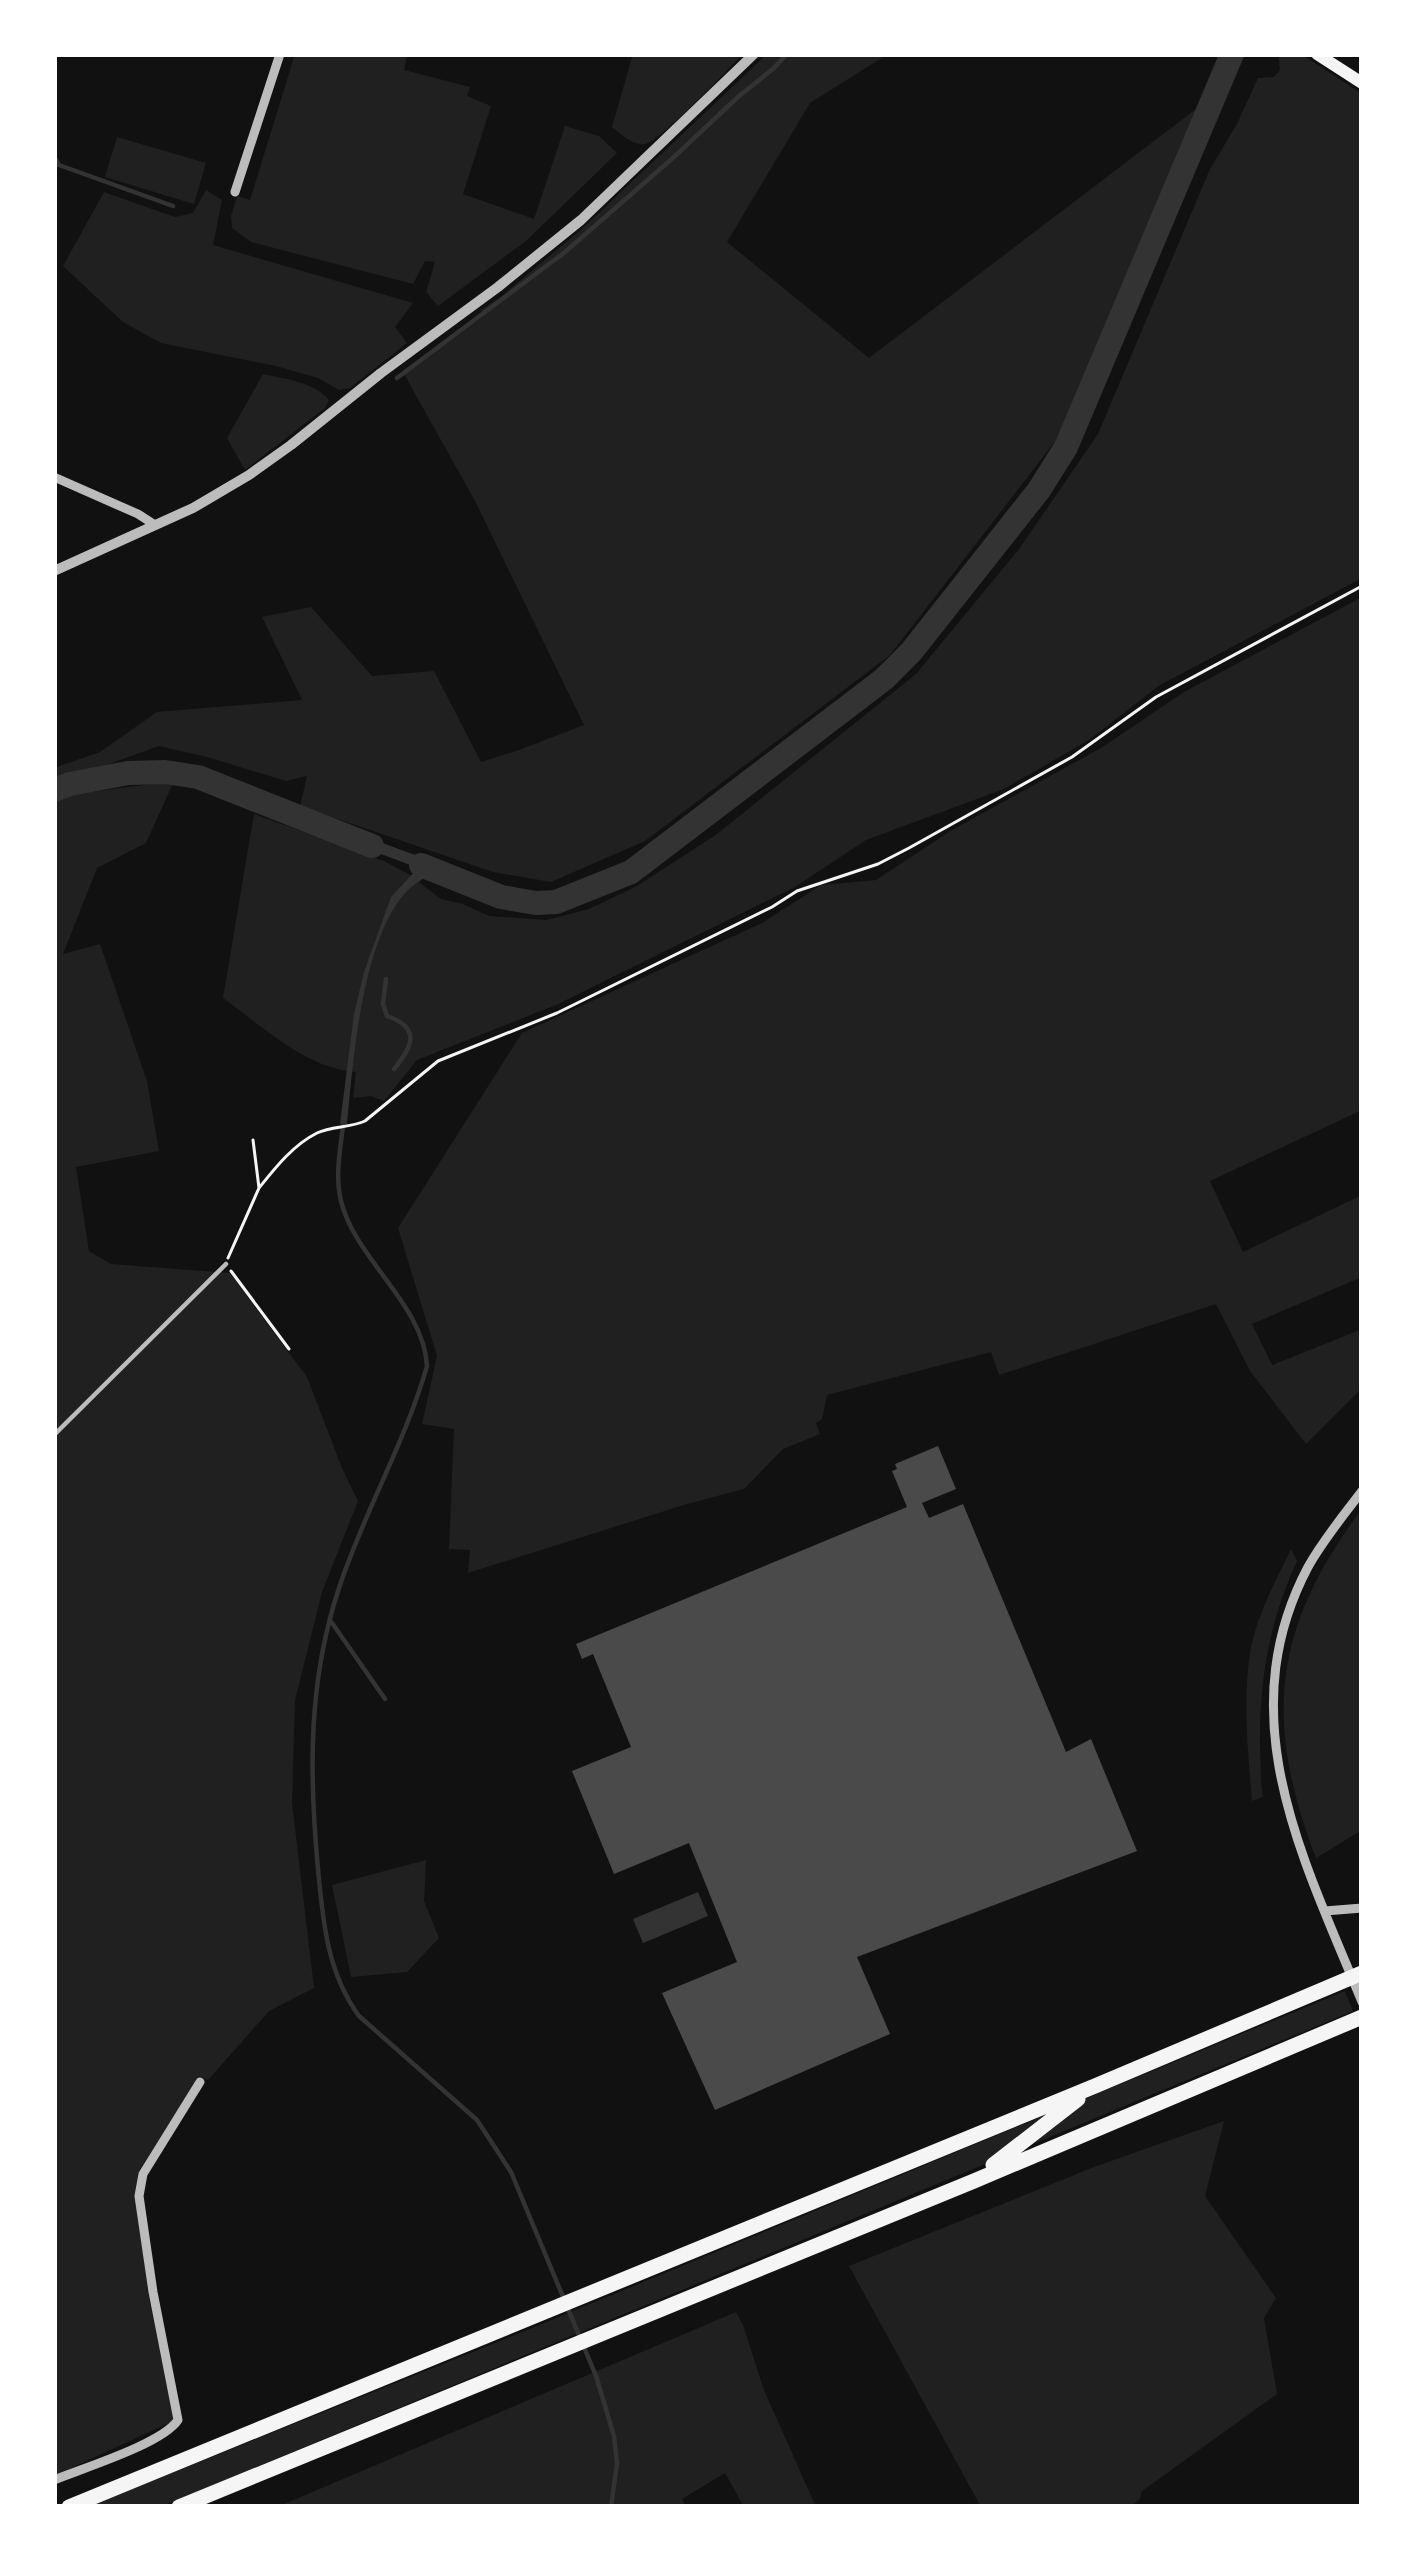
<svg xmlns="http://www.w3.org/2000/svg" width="1416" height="2561" font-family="'Golos Text',sans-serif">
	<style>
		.green { fill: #202020 }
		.water { fill: #333 }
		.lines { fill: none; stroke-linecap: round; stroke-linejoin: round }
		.stream { stroke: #333; stroke-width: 4.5 }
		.river { stroke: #333; stroke-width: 24 }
		.building { fill: #4a4a4a }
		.path { stroke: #f5f5f5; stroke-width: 3 }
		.service { stroke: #bcbcbc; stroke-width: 4.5 }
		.minor { stroke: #bcbcbc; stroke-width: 9 }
		.tertiary { stroke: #bcbcbc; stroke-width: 10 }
		.secondary { stroke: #f5f5f5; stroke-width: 12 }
		.motorway { stroke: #f5f5f5; stroke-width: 15 }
	</style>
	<rect width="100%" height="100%" fill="#111"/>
	<path class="green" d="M295 54H407L404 70 470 87 467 96 491 106 463 194 534 219 565 126 599 136 617 153 526 241 438 306 426 292 435 262 425 261 413 284 251 242 232 228 231 216 237 196 250 200Z
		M633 54H743C727 70 662 140 645 144 633 146 621 134 612 127Z
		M767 54H888L810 103 727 242 869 358 1196 109 1057 439 890 655 645 841 551 882 493 872 300 806 307 776 286 781 207 757 159 746 54 784V768L100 752 157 712 302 700 262 617 311 607 372 676 434 671 481 762 519 750 584 725 475 501 404 374 484 316 481 310 503 295 584 227Z
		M1278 54H1301L1362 94V578L1160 685 1089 740 1004 789 866 840 795 887 556 1005 417 1060 384 1101 371 1096 353 1098 356 1072C307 1069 262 1026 223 998L254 814 384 861 410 875 441 899 463 904 489 916 546 920 589 909 637 886 717 834 916 674 1019 549 1098 434 1210 169 1237 124 1258 78 1274 77 1280 70Z
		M117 137 206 163 194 204 105 177Z
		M206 190 222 200 213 245 413 303 395 327 407 343 350 388 339 390 318 378 276 366 161 343 123 322 63 266 104 192 175 217 193 213Z
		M263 374C286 379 314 382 329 400L325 408 245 470 227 438Z
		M1362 597V1110L1210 1181 1243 1252 1362 1195V1277L1252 1324 1272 1365 1362 1329V1388L1306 1444 1250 1371 1216 1304 999 1375 991 1352 827 1395 822 1419 816 1423 820 1434 783 1449 744 1489 687 1504 468 1573 470 1550 449 1549 454 1429 422 1424 437 1356 398 1228 522 1033 762 923 821 885 876 880 952 830 1101 748 1184 692Z
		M174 781 146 843 97 868 63 954 100 944 147 1081 159 1151 76 1167 89 1251 111 1264 230 1273 307 1377 342 1468 358 1501 322 1592 295 1700 292 1803 314 1988 269 2011 208 2080 199 2076 139 2171 136 2197 148 2293 174 2420 184 2416 54 2476V801L60 796Z
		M1362 1509V1830L1316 1858C1263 1720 1273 1627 1362 1509Z
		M1291 1549 1297 1561C1269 1622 1259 1681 1260 1748 1261 1765 1260 1781 1263 1797L1252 1801C1248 1751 1242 1698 1251 1647 1258 1614 1276 1580 1291 1549Z
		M426 1860 424 1901 439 1938 407 1972 351 1977 332 1885Z
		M1345 1991 1353 2011 160 2507H88L537 2326Z
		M1224 2121 1205 2196 1276 2298 1264 2318 1277 2394 1142 2491 1140 2499 1130 2507H981L849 2266 1094 2167Z
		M736 2312 743 2325 764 2390 816 2507H744L725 2473 682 2499 686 2507H277Z"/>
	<path class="water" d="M344 829 451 868 447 880 429 874C422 880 413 885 407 891 362 938 353 1061 347 1124H340L354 1014 364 972 391 897 416 870 413 866 338 838Z
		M698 1892 708 1916 643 1943 633 1919Z"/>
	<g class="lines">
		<path class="stream" d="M54 156 59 165 173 206
			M397 378 565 252 674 157 739 96 773 69 787 54
			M386 979 383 1004 387 1016C421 1028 413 1046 394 1069
			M343 1126C340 1151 335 1176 341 1201 355 1259 424 1305 427 1366 405 1443 364 1512 339 1588 308 1681 309 1773 318 1869 323 1922 327 1972 359 2016L477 2120 511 2172 596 2376 614 2436 617 2463 611 2507
			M330 1620 385 1699"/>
		<path class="river" d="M54 790 70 784 128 773 165 772 198 777 372 846
			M421 865 501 897 536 903 556 902 631 872 884 679 911 652 1039 490 1066 447 1232 54"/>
	</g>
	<path class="building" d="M938 1446 956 1489 922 1503 929 1518 963 1504 1066 1752 1091 1739 1137 1851 857 1957 890 2034 715 2110 662 1993 737 1962 689 1843 614 1874 572 1771 631 1747 593 1654 582 1659 576 1644 907 1507 892 1471 897 1469 895 1464Z"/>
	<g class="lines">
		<path class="path" d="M259 1188C275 1168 293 1145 317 1133 332 1126 349 1128 365 1121L438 1061 557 1013 772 907 797 891 878 864 909 848 1072 757 1156 697 1362 586
			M228 1258 259 1188 253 1140
			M231 1271 289 1349"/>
		<path class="service" d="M54 1435 226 1264"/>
		<path class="minor" d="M235 192 280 54
			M54 477 138 514 155 525
			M1362 1491C1343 1516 1323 1540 1308 1567 1228 1718 1304 1860 1362 2002
			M1325 1911 1362 1908
			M54 2480C83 2468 162 2444 178 2420L153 2292 139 2196 143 2174 200 2082"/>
		<path class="tertiary" d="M54 571 193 508 249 475 291 445 381 373 498 287 581 220 754 54"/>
		<path class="secondary" d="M1317 54 1362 83"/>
		<path class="motorway" d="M993 2165 1078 2099
			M69 2507 1095 2086 1362 1973
			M179 2507 974 2181 1362 2017"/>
	</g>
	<rect width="1416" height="2561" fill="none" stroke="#ffffff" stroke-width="114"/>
</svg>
